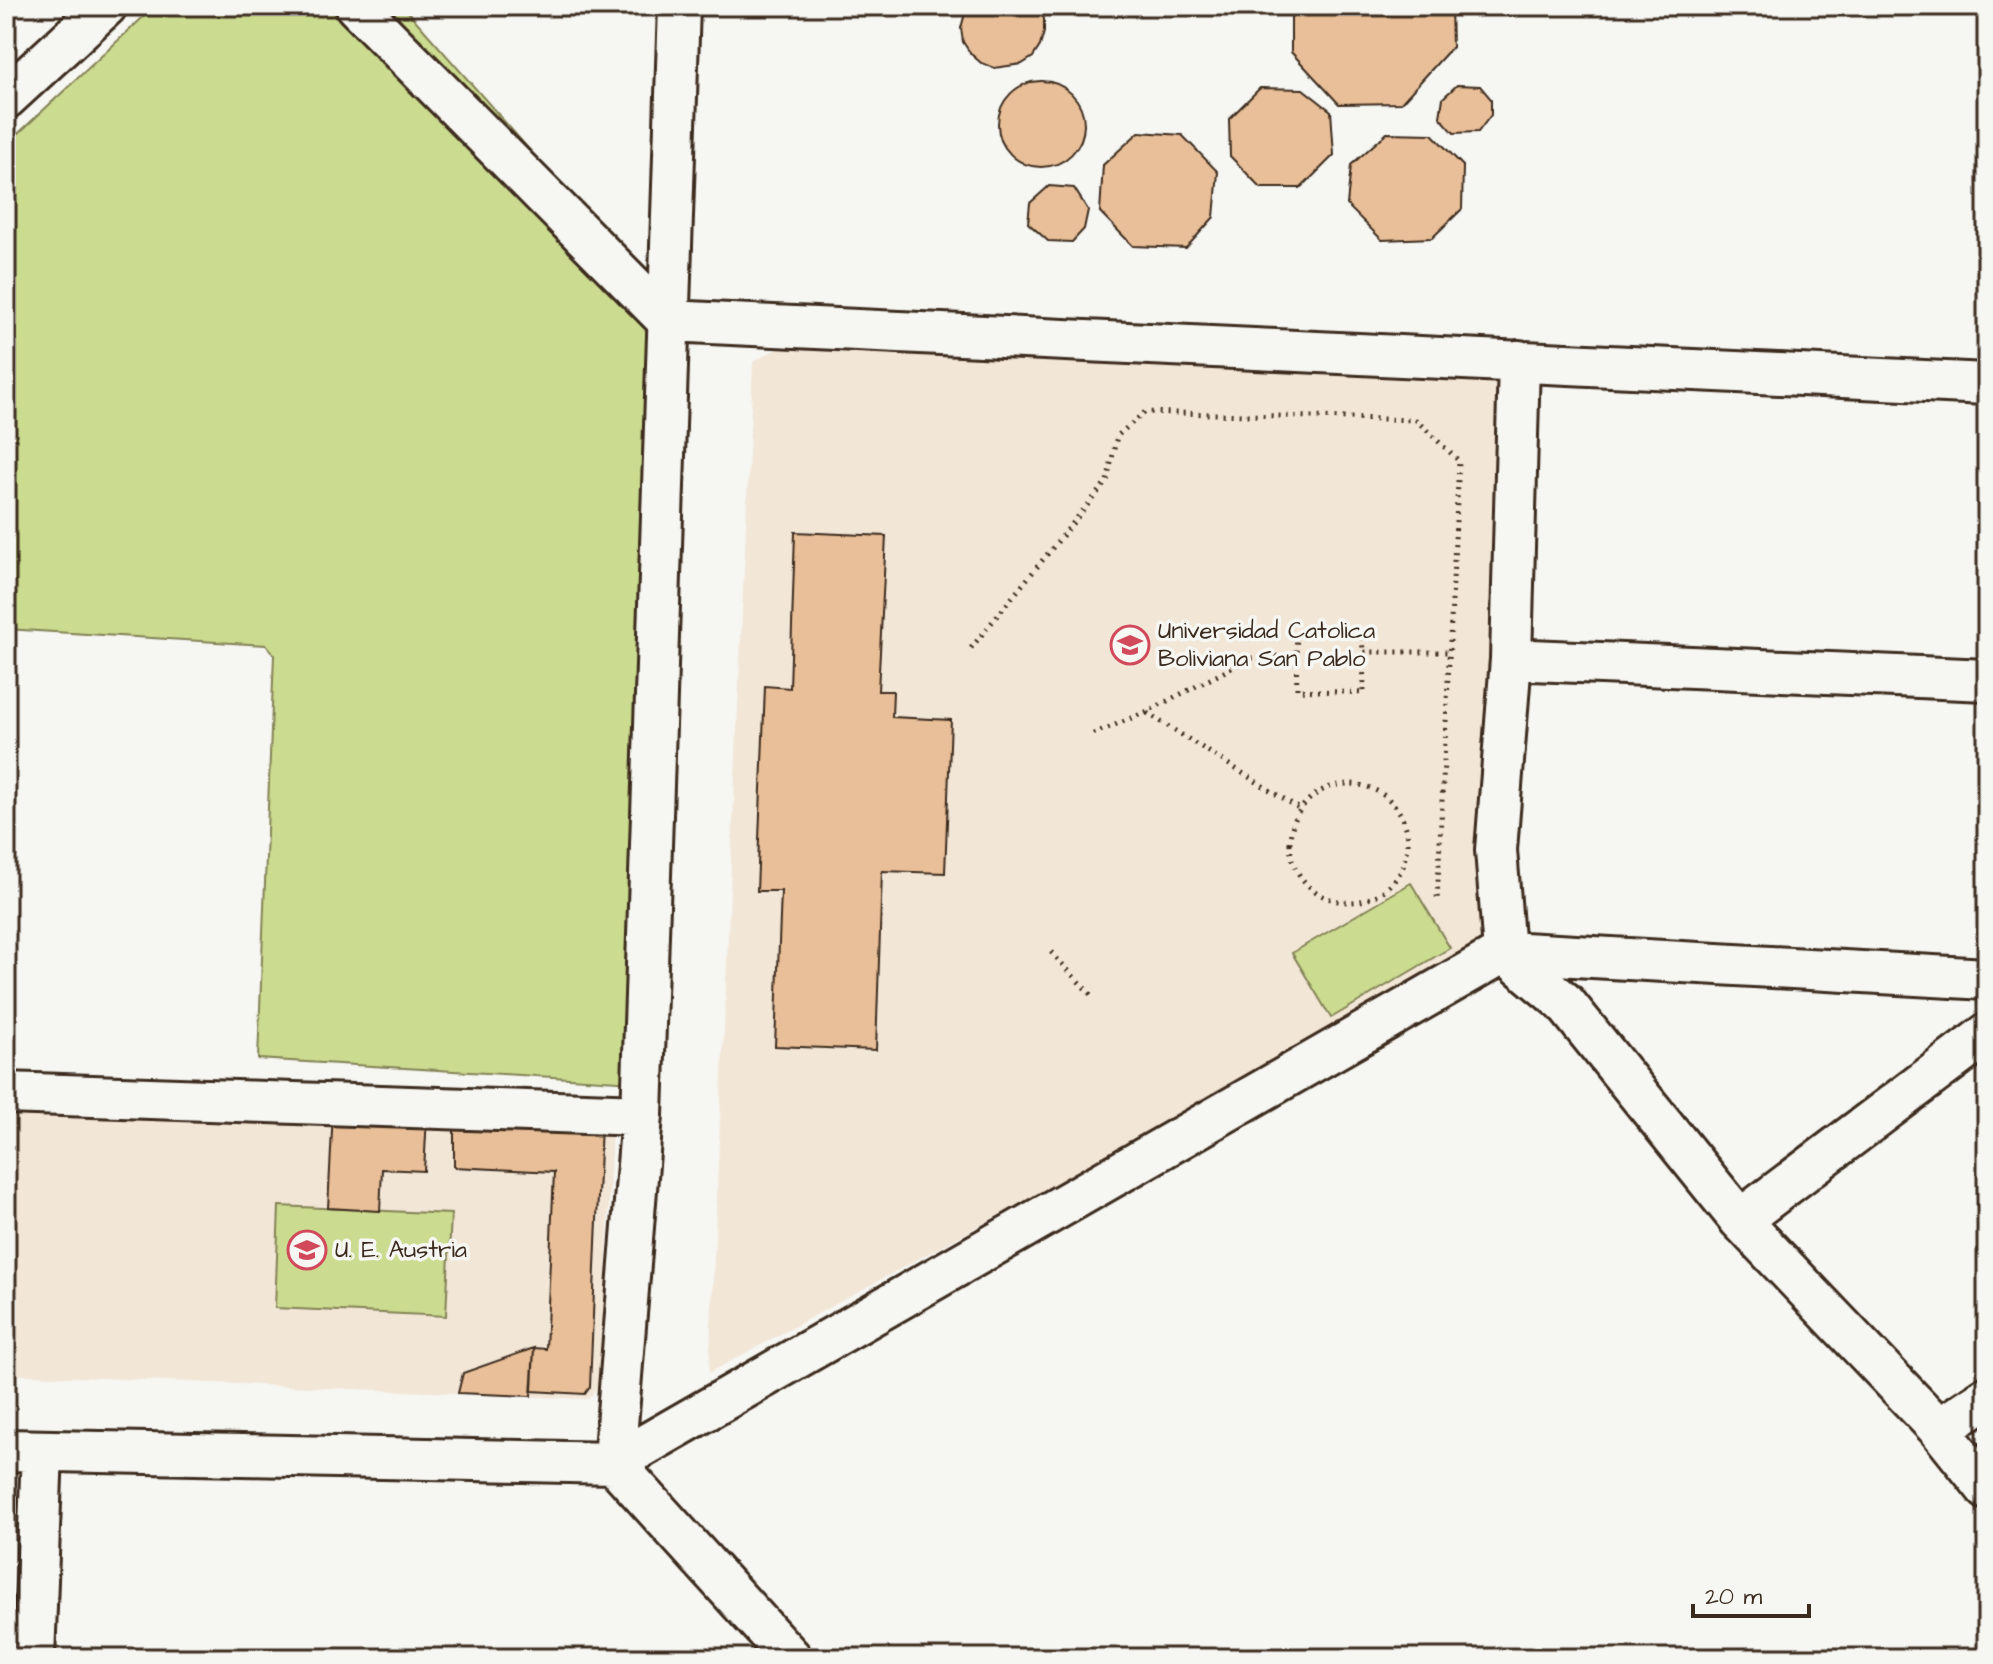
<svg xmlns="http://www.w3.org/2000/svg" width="1993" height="1664" font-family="'Architects Daughter',sans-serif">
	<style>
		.built { fill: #f2e6d7 }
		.green { fill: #cbdb8f; stroke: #838256; stroke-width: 2 }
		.building { fill: #e8bf98; stroke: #3b2a1e; stroke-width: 2 }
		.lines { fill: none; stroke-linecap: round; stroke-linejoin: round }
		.street-casing { stroke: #3b2a1e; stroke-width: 46 }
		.path { stroke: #3b2a1e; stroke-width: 5; stroke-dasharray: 2 6; stroke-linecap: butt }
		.street { stroke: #f6f6f2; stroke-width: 40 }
		.labels { text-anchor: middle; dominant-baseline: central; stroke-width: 7; stroke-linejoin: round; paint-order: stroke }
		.poi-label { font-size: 24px; fill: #3b2a1e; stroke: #f6f6f2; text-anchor: start }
	</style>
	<rect width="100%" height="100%" fill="#f6f6f2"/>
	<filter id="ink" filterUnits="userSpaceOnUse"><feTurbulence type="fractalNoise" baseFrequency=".0125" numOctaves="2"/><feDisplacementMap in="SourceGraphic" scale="16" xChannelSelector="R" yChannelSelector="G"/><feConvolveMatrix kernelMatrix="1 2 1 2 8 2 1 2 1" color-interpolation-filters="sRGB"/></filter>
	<g filter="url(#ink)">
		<path class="built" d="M796 338 1520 374 1504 940 709 1373 753 362Z
			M6 1088 612 1126 602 1382 588 1399 6 1374Z"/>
		<path class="green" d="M155 6H403L642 278 664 323 634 1082 258 1059 274 655 266 645 6 629V145Z
			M1411 883 1450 948 1331 1018 1292 953Z
			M279 1206 451 1214 446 1316 275 1308Z"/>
		<path class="building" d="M967 6H1039L1044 19V32L1040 46 1033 57 1022 64 994 68 981 63 971 54 963 42 961 28Z
			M1291 6H1451L1452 47 1401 103 1339 104 1291 52Z
			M998 124a43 43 0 1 1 86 0a43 43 0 1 1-86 0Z
			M1457 85 1480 86 1491 99V115L1478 132 1454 133 1440 117 1443 98Z
			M1260 88 1303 89 1331 111 1334 155 1301 188H1261L1230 156 1229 119Z
			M1139 132 1182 135 1218 172 1214 217 1186 248 1133 246 1100 212 1103 165Z
			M1387 133 1432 134 1463 166 1462 209 1432 238 1382 240 1347 205 1351 165Z
			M1049 186 1074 188 1088 210 1084 229 1072 242 1048 241 1028 223 1030 203Z
			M795 532 886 536 878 691H893L892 717 951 720 945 873 882 871 876 1050 775 1046 781 891H757L765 686 790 688Z
			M333 1111 427 1116 424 1171 382 1169 380 1211 328 1208Z
			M454 1118 601 1124 590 1387 585 1394 532 1391 534 1348 546 1349 554 1172 454 1167Z
			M534 1348 531 1396 458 1393 463 1373Z"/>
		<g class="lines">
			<defs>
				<path id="street" d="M356 6 668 321 1987 384
					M679 6 642 1115 614 1463 791 1658
					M6 98 106 6
					M1519 361 1511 659 1496 850 1504 952 1565 1003 1740 1220 1939 1429 1987 1489
					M1511 659 1987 680
					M6 1093 642 1115
					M1740 1220 1987 1034
					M1939 1429 1987 1397
					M6 1450 614 1463 1504 952 1987 979
					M34 1658 42 1451"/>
			</defs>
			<use href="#street" class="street-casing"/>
			<path class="path" d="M971 648 1107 481 1117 436 1145 412 1416 420 1459 461 1437 901
				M1296 655 1297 690 1364 693 1363 652
				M1147 713 1300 809
				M1093 734 1146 712 1251 658 1296 655 1297 633H1362L1363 652H1449
				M1290 843a59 59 0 1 1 118 0a59 59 0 1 1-118 0Z
				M1051 952 1094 998"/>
			<use href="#street" class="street"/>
		</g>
	</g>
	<defs>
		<symbol id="university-ring" viewBox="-11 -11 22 22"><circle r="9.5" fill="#f6f6f2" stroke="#d1495b" stroke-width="1.5"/><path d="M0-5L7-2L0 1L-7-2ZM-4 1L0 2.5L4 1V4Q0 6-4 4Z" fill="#d1495b"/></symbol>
		<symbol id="school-ring" viewBox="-11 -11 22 22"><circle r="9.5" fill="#f6f6f2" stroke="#d1495b" stroke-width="1.5"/><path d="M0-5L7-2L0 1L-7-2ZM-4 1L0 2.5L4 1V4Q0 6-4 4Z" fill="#d1495b"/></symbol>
	</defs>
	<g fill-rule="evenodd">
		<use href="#university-ring" x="1108" y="623" width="44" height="44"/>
		<use href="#school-ring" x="285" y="1228" width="44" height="44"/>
	</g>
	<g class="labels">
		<g class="poi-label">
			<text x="1158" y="631">Universidad Catolica<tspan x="1158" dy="28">Boliviana San Pablo</tspan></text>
			<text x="335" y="1250">U. E. Austria</text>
		</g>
	</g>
	<rect width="1993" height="1664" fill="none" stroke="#f6f6f2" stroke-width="32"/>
	<rect x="16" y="16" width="1961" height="1632" fill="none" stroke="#3b2a1e" stroke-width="3" filter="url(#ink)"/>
	<path d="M1693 1604v12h116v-12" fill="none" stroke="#3b2a1e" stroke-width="4"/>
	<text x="1705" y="1604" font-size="24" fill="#3b2a1e" stroke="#f6f6f2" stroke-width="6" paint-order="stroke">20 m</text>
</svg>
